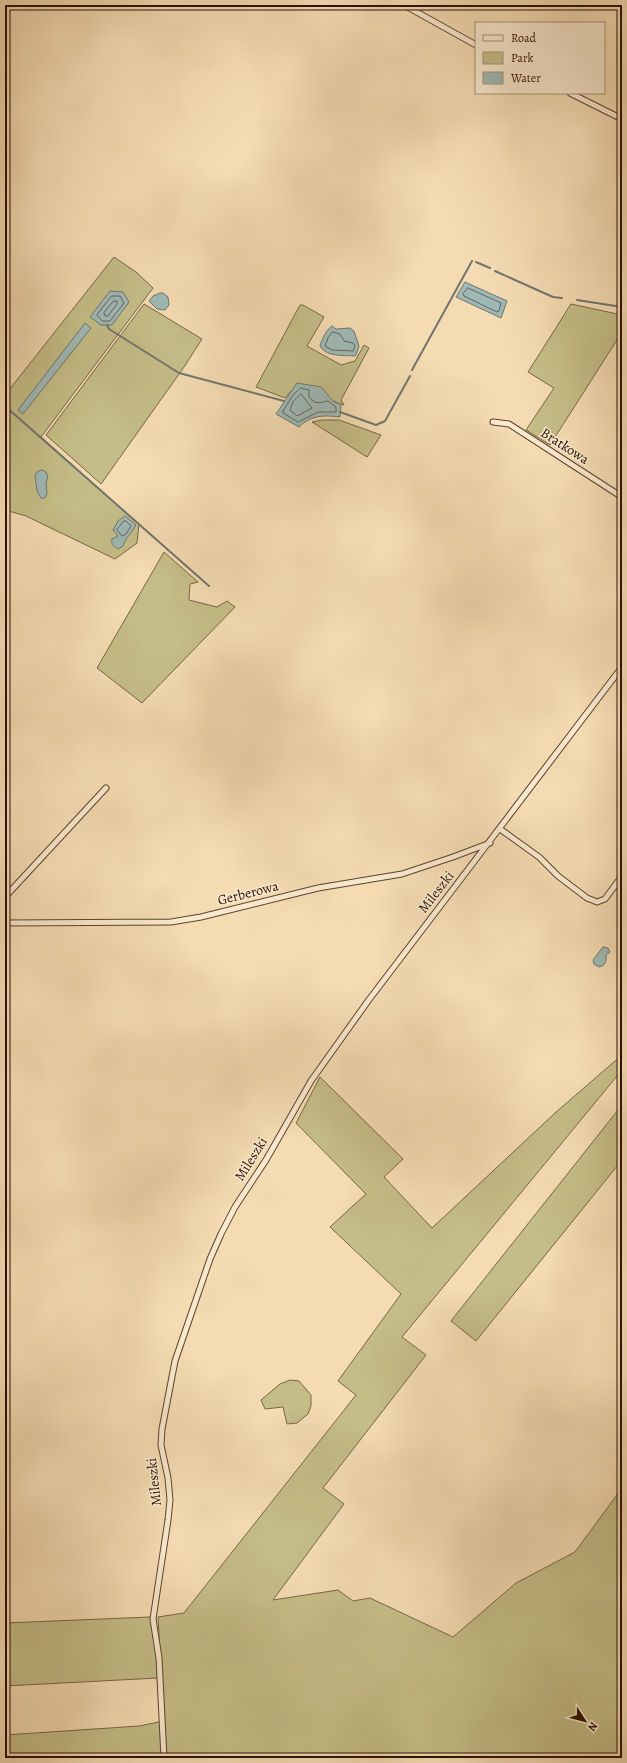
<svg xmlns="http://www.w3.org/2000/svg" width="627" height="1763" font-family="Alegreya,serif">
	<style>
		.green { fill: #c4bd87; stroke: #786644 }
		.water { fill: #9fb9b6; stroke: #71756e }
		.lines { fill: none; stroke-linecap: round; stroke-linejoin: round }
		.shore { stroke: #65645c; stroke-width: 1 }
		.stream { stroke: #71756e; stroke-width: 2 }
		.street-casing { stroke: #5d432d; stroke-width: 7 }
		.street { stroke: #f8e8cd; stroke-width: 5 }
		.labels { text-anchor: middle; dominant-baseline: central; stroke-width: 3; stroke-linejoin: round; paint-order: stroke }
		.street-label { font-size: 14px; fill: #2b1001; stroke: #f8e8cd }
	</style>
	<rect width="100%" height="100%" fill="#f4dbb2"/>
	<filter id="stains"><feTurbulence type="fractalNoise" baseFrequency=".005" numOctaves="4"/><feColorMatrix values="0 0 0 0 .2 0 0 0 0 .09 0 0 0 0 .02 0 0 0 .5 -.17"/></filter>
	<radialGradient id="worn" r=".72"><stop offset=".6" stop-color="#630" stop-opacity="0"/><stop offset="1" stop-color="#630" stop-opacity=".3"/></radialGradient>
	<path class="green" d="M114 257 136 272 153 288 41 437 139 524 137 543 115 559 26 516 5 510V395Z
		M144 304 202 339 184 367 101 484 46 435Z
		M571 304 622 315V332L550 445 526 430 554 388 528 372Z
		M300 305H303L324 317 307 346 341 365 355 361 364 345 369 348 341 400 344 405C320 400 309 367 285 398L256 387Z
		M322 420H339L381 435 367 457 312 422Z
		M164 552 198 582 190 584 189 600 217 607 227 601 235 607 142 703 97 668Z
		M622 1055V1070L402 1337 426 1355 323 1488 344 1504 273 1600 338 1590 353 1601 370 1598 453 1637 516 1583 575 1552 622 1488V1758H5V1735L139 1726 164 1721 158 1617 184 1613 356 1395 338 1381 401 1294 330 1227 366 1194 296 1123 320 1077 403 1159 384 1177 432 1228 555 1113Z
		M622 1105V1160L476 1341 451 1321Z
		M290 1380 299 1381 311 1395V1406L308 1414 297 1423 287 1424 283 1407 265 1409 261 1400 280 1384Z
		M150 1617 156 1651 158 1678 5 1686V1623Z"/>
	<path class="water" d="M465 282 507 301 501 318 456 297Z
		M110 291 123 292 129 302 112 325H101L90 317Z
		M160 293H163L168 297 169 305 165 310 157 309 149 301 153 296Z
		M85 323 91 328 23 414 18 410Z
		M332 326 336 329 350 328 354 331 359 346 356 355 354 356C343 355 324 357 320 345 323 338 326 330 332 326Z
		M297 383 321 387 334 402 341 404 340 417C324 415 311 415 299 427L276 414Z
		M42 470 46 472 48 477 46 483 47 494 45 498H41L37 491 35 475 38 471Z
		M125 516 136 525C132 533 125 538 123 546L118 549C113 546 111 544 112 539L118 536 113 530 118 521Z
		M603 947 608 948 610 952 606 955C607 961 605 966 599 967L594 964 593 960Z"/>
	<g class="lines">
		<path class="shore" d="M468 288 501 303 499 311 497 312 464 296 463 294Z
			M112 296H120L124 303 110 321H102L97 315Z
			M114 301H117V304L108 316H105L104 313Z
			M333 332 340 334 344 341 353 343 355 346 353 351 332 350 325 346 328 338Z
			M301 388 309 390V397C316 406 320 402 328 401L336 407V412H318L298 422 283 413V411L293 395Z
			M301 394 312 408 297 416 290 410 293 402Z
			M124 521H126L131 526 126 534 122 536 117 530Z"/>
		<path class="stream" d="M476 262 490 268
			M495 271 553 297 562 298
			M577 300 622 307
			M107 325 109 329 179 373 284 401
			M412 370 472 261
			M5 406 209 586
			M340 412 376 425 385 421 410 376"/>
		<defs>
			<path id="street" d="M404 5 476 45
				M570 93 622 119
				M493 422 509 424 622 497
				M500 829 539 857 558 876 587 898 597 902 605 899 622 876
				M5 897 106 788
				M5 923 171 922 201 917 318 888 402 874 453 857 490 843
				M164 1758 159 1658 153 1619 168 1520 170 1500 168 1478 161 1445 162 1429 175 1361 210 1259 221 1234 235 1207 266 1160 311 1081 368 1001 622 667"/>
		</defs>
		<use href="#street" class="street-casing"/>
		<use href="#street" class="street"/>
	</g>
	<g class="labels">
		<g class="street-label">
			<text transform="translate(565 446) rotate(33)">Bratkowa</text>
			<text transform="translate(436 892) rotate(-52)">Mileszki</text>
			<text transform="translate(248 893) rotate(-14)">Gerberowa</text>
			<text transform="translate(251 1159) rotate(-58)">Mileszki</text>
			<text transform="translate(154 1482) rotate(-96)">Mileszki</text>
		</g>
	</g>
	<rect width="627" height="1763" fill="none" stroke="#f4dbb2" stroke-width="20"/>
	<rect x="6" y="6" width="615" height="1751" fill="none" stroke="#2b1001" stroke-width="2"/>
	<rect x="10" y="10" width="607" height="1743" fill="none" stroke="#2b1001"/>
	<rect x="475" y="22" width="130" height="72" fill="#f8e8cd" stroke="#a6927b"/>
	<rect x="483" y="35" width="20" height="6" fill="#f8e8cd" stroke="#a6927b"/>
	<text x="511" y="42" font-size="12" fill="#2b1001">Road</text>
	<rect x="483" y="52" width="20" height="12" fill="#c4bd87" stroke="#a6927b"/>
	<text x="511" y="62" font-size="12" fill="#2b1001">Park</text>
	<rect x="483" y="72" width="20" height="12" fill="#9fb9b6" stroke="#a6927b"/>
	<text x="511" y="82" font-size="12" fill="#2b1001">Water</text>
	<g transform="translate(585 1721) rotate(126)" stroke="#f8e8cd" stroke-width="3" paint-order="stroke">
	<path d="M0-3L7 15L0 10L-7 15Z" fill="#2b1001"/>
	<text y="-6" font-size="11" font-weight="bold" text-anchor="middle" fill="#2b1001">N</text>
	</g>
	<rect width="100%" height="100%" filter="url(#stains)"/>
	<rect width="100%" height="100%" fill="url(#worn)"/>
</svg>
